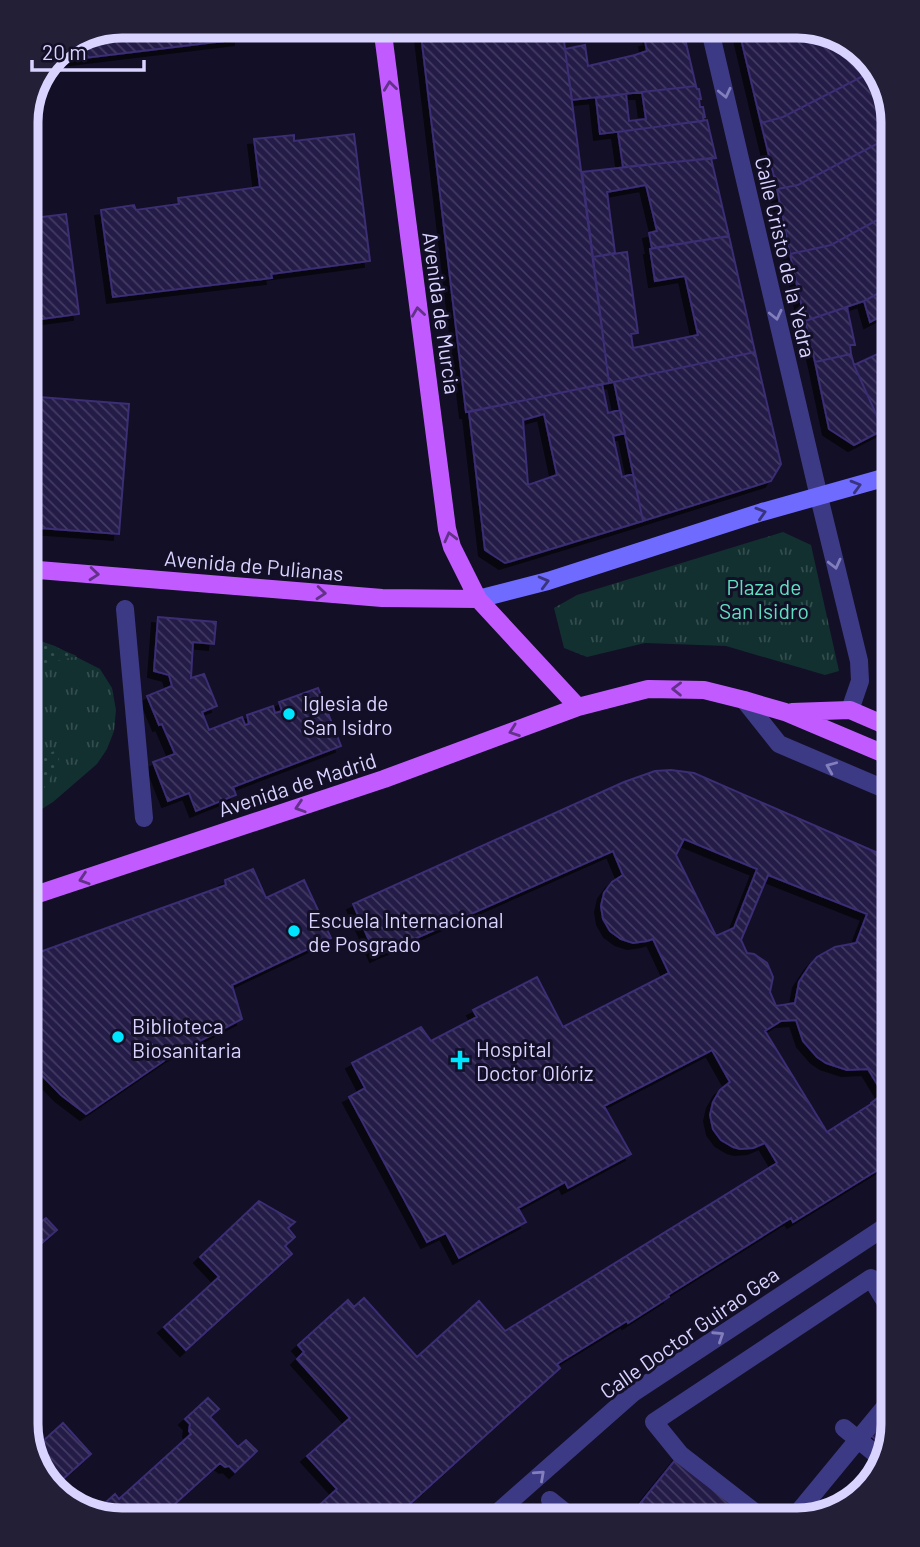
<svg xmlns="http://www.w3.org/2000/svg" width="920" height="1547" font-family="Barlow,sans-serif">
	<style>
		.grass { fill: url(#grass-tufts) }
		.garden { fill: url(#garden-dots) }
		.building { fill: url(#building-back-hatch); stroke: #3b2d73; stroke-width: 2; fill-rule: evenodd; filter: url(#shadow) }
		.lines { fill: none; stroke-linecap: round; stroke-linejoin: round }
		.pedestrian { stroke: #3d3a85; stroke-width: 18 }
		.minor { stroke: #3d3a85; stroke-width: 18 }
		.tertiary { stroke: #3d3a85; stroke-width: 18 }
		.secondary { stroke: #6f6bff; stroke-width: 18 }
		.primary { stroke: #c25bff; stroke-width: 18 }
		.oneway { stroke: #623188 }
		.oneway2 { stroke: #837fbc }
		.oneway3 { stroke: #38347d }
		.poi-dot { fill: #00e5ff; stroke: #130f26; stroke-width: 2.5 }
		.labels { text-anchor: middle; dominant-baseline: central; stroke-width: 6; stroke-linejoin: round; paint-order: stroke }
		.street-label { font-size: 21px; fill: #d9d4ff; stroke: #130f26 }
		.park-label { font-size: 21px; fill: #5fe0c0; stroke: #130f26 }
		.poi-label { font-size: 21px; fill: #d9d4ff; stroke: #130f26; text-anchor: start }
		.rim { fill: none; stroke: #d9d4ff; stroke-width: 9 }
	</style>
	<defs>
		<pattern id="grass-tufts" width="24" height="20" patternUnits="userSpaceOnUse" patternTransform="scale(1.75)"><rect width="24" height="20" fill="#12302f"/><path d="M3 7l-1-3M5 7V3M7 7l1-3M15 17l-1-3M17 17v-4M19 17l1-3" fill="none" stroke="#344d4e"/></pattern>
		<pattern id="garden-dots" width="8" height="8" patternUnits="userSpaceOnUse" patternTransform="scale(1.75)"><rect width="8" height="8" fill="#12302f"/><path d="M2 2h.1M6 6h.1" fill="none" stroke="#344d4e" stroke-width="1.8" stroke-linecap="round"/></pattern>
		<pattern id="building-back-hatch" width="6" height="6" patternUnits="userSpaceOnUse" patternTransform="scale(1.75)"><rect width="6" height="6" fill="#241b47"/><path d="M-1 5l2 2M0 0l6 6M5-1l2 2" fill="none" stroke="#433b63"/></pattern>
		<filter id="shadow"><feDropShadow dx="-6" dy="6" stdDeviation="0" flood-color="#0009"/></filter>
	</defs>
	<rect width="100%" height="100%" fill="#130f26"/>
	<path class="grass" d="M783 532 811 545 839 671 825 675 726 646 645 643 587 657 564 648 554 608 577 595Z
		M26 636 55 646 100 669 112 688 116 710 114 731 107 749 97 764 53 802 26 819Z"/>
	<path class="garden" d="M35 639 77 656 26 669V643Z
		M64 746C55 771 44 793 26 812V765Z"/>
	<path class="building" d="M123 26H239L240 39 51 62 55 54Z
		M420 26H562L609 383 466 412Z
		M647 26H682L696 86 572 100 565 49 585 45 588 66 635 55 647 51 645 41 650 40Z
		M738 26H804L851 43 875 70 783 117 761 123Z
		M875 70 884 80 894 123V135L798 185 777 189 761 123 783 117Z
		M696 86 697 89H699L701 99H699L700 107H703L705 117H703L704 121 600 134 596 98 626 94 629 121 646 119 642 92Z
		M707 120 716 158 623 167 618 132Z
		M354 134 370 261 271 274 272 278 113 297 101 210 134 205 136 210 179 204 178 198 260 187 254 139 294 135V141Z
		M894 135V211L831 245 790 254 777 189 798 185Z
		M711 158 729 236 652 248 649 233 657 231 646 185 607 192 615 253 593 257 582 172Z
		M894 211V285L864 301 805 321 790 254 831 245Z
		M66 214 79 314 26 321V219Z
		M729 236 755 352 609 383 593 257 627 252 638 333 631 334 633 348 698 335 685 276 655 281 650 249Z
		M894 285V310L870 322 864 301Z
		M847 307 855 345H850L851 354 815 362 805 321Z
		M884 351 894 371V416L880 423 854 365Z
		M755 352 781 464 771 481 643 521 614 382Z
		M851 354 854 365 883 430 854 445 829 429 815 362Z
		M602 384 608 413 620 410 625 433 613 436 622 477 633 474 643 521 505 563 485 550 469 412ZM544 414 557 475 528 485 523 420Z
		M26 396 129 404 119 534 26 527Z
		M158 617 216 622 214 644 193 642 191 678 204 674 217 706 202 712 209 730 242 717 245 725 249 724 247 715 273 706 275 713 282 711 279 702 318 688 341 746 233 787 236 795 196 811 189 793 168 801 153 762 175 754 162 724 159 725 147 696 172 686 169 675 154 671Z
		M671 770 694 773 894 860V1160L793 1222 791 1218 668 1295 669 1297 628 1323 627 1321 557 1364 560 1368 391 1521H302L337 1489 307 1456 350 1418 297 1359 304 1352 298 1345 348 1300 354 1307 364 1298 417 1357 479 1301 505 1331 777 1163 765 1143 753 1148 740 1149 733 1147 721 1140 713 1129 710 1115 713 1102 720 1090 730 1082 712 1050 604 1106 631 1154 568 1188 565 1182 518 1208 526 1222 459 1258 446 1233 427 1242 349 1097 365 1088 352 1063 421 1027 431 1041 477 1017 473 1010 537 977 563 1027 669 973 653 939 647 941 633 943 621 939 610 931 603 919 601 906 604 893 612 882 623 875 613 851 376 956 353 904 624 782 655 771ZM684 839 757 869 734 928 716 936 676 855ZM768 875 867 914 856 943 835 947 817 957 810 965 799 982 795 1003 776 1006 770 992 773 977 767 963 754 954 747 953 741 940ZM796 1020 803 1041 817 1057 826 1063 847 1070 868 1069 883 1094 871 1103V1104L827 1132 765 1031 781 1021Z
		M253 869 266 898 304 880 331 938 232 985 242 1019 171 1056 86 1114 61 1095 26 1059V957L226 885 225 880Z
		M259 1201 295 1222 288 1228 295 1237 285 1246 292 1254 186 1350 164 1327 219 1277 200 1257Z
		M26 1213 37 1225 46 1218 57 1230 33 1251 29 1247 26 1248Z
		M894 1264V1316L871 1278Z
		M894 1396V1425L886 1449 866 1431Z
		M208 1398 219 1409 210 1417 238 1447 246 1440 257 1451 235 1472 229 1466 225 1467 220 1463 156 1521H117L94 1513 115 1494 119 1499 191 1434 189 1431 190 1424 185 1419Z
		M63 1423 91 1454 54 1487 36 1467 32 1451Z
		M680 1454 745 1506 733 1521H626Z"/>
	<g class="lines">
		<path class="pedestrian" d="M125 609 144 818
			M844 1428 883 1460
			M550 1500 576 1521
			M766 1521 680 1454 654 1422 871 1278 894 1316
			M791 1521 894 1396"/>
		<path class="minor" d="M819 497 859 661 860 681 850 710"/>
		<path class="tertiary" d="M709 26 819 497
			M744 700 779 744 894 793
			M488 1521 633 1393 894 1221"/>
		<path class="secondary" d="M478 599 548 581 762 512 894 475"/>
		<path class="primary" d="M382 26 447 529 452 547 478 599 578 707
			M26 569 382 598 478 599
			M792 712 850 710 894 729
			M26 898 384 779 578 707 648 689 704 690 744 700 785 712 894 758"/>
	</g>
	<defs><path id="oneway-chevron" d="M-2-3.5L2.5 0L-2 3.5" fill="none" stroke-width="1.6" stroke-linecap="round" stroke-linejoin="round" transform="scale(1.75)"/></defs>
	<g class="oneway">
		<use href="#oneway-chevron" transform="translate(390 86) rotate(-97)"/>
		<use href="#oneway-chevron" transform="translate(418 312) rotate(-98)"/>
		<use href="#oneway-chevron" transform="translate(450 537) rotate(-104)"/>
		<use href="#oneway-chevron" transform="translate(94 574) rotate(5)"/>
		<use href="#oneway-chevron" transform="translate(321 593) rotate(5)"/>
		<use href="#oneway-chevron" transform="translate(677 689) rotate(-179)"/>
		<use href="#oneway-chevron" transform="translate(514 731) rotate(160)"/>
		<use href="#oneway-chevron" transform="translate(300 807) rotate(162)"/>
		<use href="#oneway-chevron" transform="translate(84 879) rotate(162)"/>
	</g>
	<g class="oneway2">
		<use href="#oneway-chevron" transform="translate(725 93) rotate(77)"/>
		<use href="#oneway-chevron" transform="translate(776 315) rotate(77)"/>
		<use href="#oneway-chevron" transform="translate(835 564) rotate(76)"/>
		<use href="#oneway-chevron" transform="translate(831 767) rotate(-157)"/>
		<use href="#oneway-chevron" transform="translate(719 1336) rotate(-33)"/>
		<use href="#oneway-chevron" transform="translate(540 1475) rotate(-42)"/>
	</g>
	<g class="oneway3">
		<use href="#oneway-chevron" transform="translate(856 486) rotate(-16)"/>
		<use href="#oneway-chevron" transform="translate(761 513) rotate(-17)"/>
		<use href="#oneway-chevron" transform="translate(544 582) rotate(-15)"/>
	</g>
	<g class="poi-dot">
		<circle cx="289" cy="714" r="7"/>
		<circle cx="294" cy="931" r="7"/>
		<circle cx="118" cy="1037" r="7"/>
		<path d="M456.5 1049.5h7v7h7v7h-7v7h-7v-7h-7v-7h7z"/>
	</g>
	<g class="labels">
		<g class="street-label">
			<text transform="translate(786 257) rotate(77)">Calle Cristo de la Yedra</text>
			<text transform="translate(442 313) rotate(82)">Avenida de Murcia</text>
			<text transform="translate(254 565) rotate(5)">Avenida de Pulianas</text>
			<text transform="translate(297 784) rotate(-18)">Avenida de Madrid</text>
			<text transform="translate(689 1332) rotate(-35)">Calle Doctor Guirao Gea</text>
		</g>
		<g class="park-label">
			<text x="764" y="586">Plaza de<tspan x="764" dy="24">San Isidro</tspan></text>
		</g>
		<g class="poi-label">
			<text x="303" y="702">Iglesia de<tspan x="303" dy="24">San Isidro</tspan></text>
			<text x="308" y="919">Escuela Internacional<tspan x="308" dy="24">de Posgrado</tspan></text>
			<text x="132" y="1025">Biblioteca<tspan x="132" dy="24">Biosanitaria</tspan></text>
			<text x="476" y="1048">Hospital<tspan x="476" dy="24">Doctor Olóriz</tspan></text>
		</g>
	</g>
	<path d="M0 0H920V1547H0ZM122 38H797A84 84 0 0 1 881 122V1424A84 84 0 0 1 797 1508H122A84 84 0 0 1 38 1424V122A84 84 0 0 1 122 38Z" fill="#231f37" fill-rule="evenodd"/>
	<path class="rim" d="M122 38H797A84 84 0 0 1 881 122V1424A84 84 0 0 1 797 1508H122A84 84 0 0 1 38 1424V122A84 84 0 0 1 122 38Z"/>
	<path d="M32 60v10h112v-10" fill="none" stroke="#d9d4ff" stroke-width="3.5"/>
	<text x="42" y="60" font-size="21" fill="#d9d4ff" stroke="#130f26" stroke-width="5" paint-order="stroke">20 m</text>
</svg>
